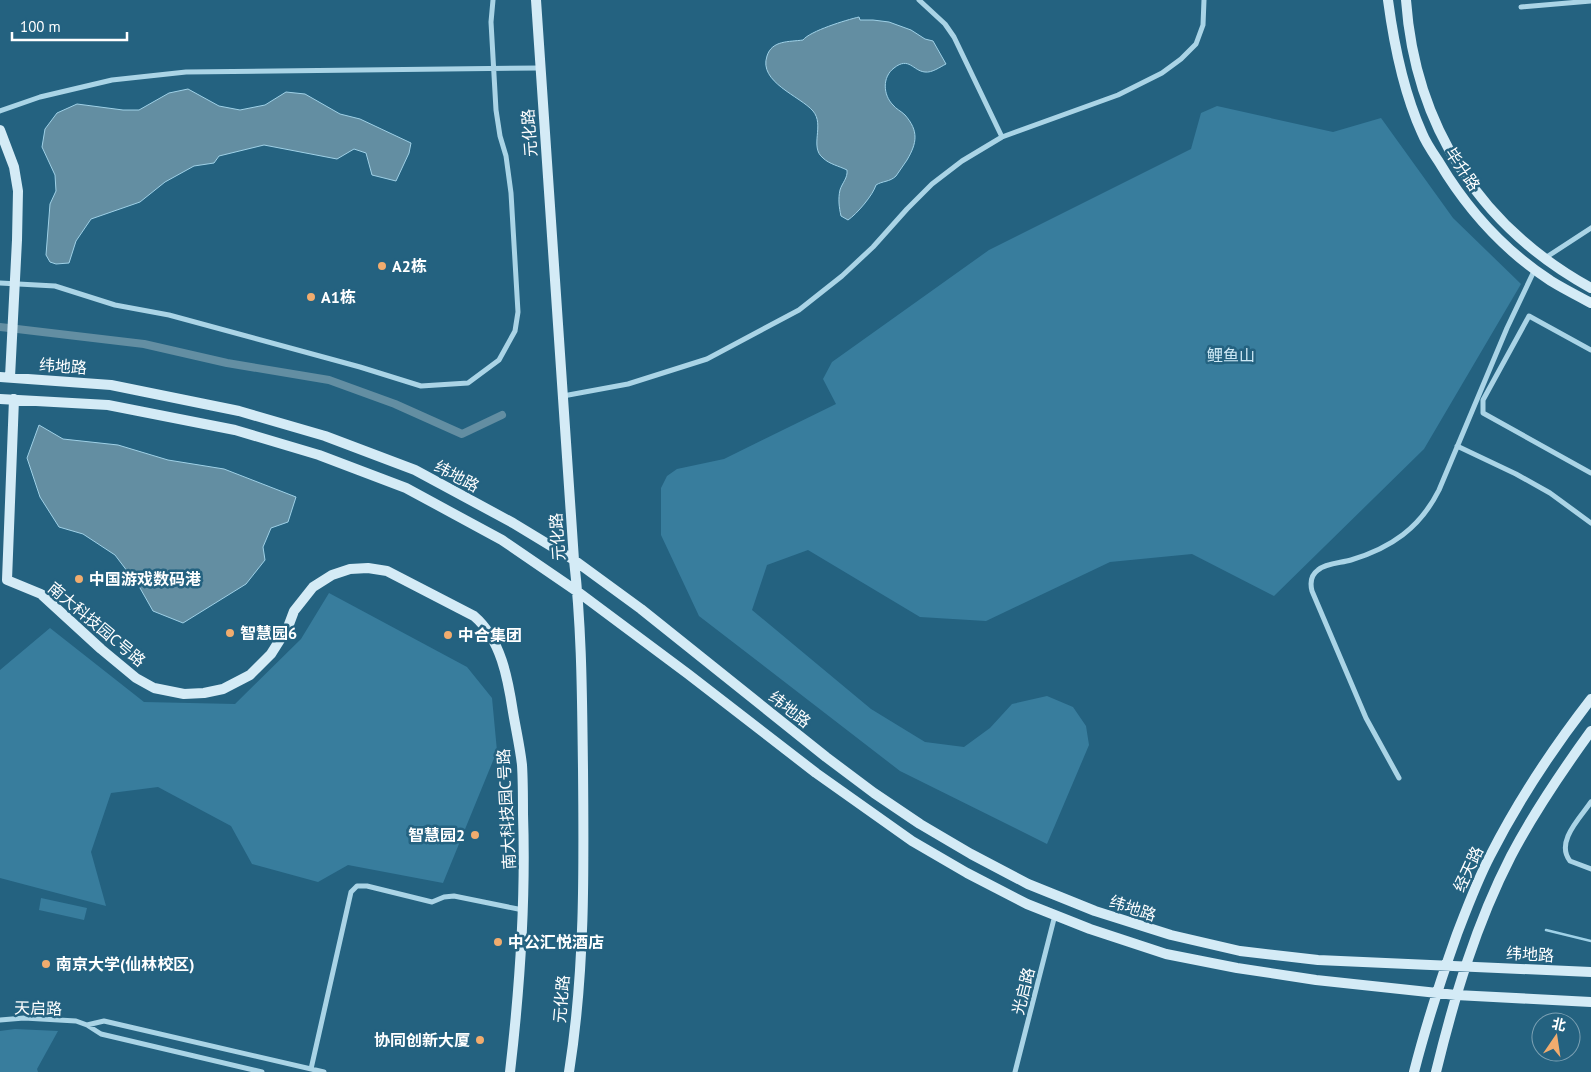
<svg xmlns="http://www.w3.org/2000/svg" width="1591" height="1072" font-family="'PT Sans','Noto Sans SC',sans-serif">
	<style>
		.green { fill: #387d9d }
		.water { fill: #638ea2; stroke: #9fd1e7 }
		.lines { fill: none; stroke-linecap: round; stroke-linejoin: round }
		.stream { stroke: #9fd1e7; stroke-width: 2.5 }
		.canal { stroke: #638ea2; stroke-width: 8 }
		.street { stroke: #aad4e6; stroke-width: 5 }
		.secondary { stroke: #d4ebf6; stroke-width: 10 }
		.poi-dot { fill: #f1ac6e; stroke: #246280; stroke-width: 2 }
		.labels { text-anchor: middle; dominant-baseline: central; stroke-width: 5; stroke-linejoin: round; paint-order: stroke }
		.street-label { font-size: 16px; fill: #fff; stroke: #246280 }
		.poi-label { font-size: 16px; font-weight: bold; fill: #fff; stroke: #246280; text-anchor: start }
		.park-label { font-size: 16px; fill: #cee9f5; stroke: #246280 }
	</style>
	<rect width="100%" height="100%" fill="#246280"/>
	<path class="green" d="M1217 106 1333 132 1381 118 1453 218 1521 284 1424 449 1274 596 1192 554 1110 562 986 621 920 617 808 550 767 565 752 610 871 709 925 742 964 747 990 728 1012 704 1047 696 1073 707 1086 726 1089 745 1047 844 900 771 699 616 661 535V488L667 476 677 469 724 459 836 404 823 379 832 362 989 250 1191 149 1201 113Z
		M329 593 467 667 492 698 497 751 443 883 348 865 318 882 252 864 231 826 158 787 111 793 91 852 106 906 0 878V670L50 628 144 702 235 704 301 639Z
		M41 898 87 908 84 920 39 910Z
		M15 1029 58 1031 37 1069 38 1072H0V1031Z"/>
	<path class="water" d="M859 17 860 20H873L889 22 911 30 925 39 933 41 946 64C940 67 932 73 925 72 913 71 909 56 894 68 882 77 883 95 893 105 896 109 901 111 905 115 919 131 917 143 907 160 903 165 900 171 896 176 890 182 882 181 876 185 873 195 857 214 848 220L841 216C839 207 838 199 840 190 842 183 848 178 847 170 839 166 829 164 823 158 809 147 825 125 813 111 800 96 758 82 767 56 772 40 789 42 803 40 810 31 846 20 859 17Z
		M188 89 219 106 240 110 265 105 286 92 305 94 340 114 360 119 411 143 409 153 396 181 372 175 366 153 354 149 337 159 264 145 219 156 214 163 194 166 165 182 140 202 91 219 76 241 69 263 56 264 50 262 46 255 50 204 56 191 55 175 42 147 45 129 57 113 77 104 123 110H139L169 93Z
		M39 425 63 439 118 445 168 460 224 469 296 497 288 522 271 528 263 547 265 560 246 584 183 623 153 611 140 588 115 555 83 534 59 527 40 497 27 458Z"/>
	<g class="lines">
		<path class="stream" d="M1546 930 1591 941"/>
		<path class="canal" d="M0 327 144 344 227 363 329 380 395 404 462 434 502 415"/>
		<path class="street" d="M919 0 945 24 954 37 1002 137
			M1521 7 1591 1
			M0 111 40 97 112 80 186 72 540 68
			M1545 258 1591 228
			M0 283 55 286 115 305 169 315 360 367 421 386 468 383 499 360 515 331 518 312 511 193 506 156 500 136 496 110 491 22 493 0
			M1591 350 1529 316 1483 400V413L1591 473
			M563 396 628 384 707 359 799 310 842 276 873 247 907 209 932 184 962 161 1002 137 1118 95 1162 73 1181 59 1196 44 1203 25 1204 0
			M1457 446 1516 474 1550 493 1591 523
			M1399 778 1366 718 1312 591C1310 583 1311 575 1318 570 1326 563 1341 563 1351 560 1391 548 1420 528 1439 490L1507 328 1535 269
			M1591 802C1580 818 1555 842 1570 861L1591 869
			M0 1020 24 1018 76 1021 87 1025 101 1034 262 1072
			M87 1025 104 1021 324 1072
			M311 1069 351 892 357 886H367L432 902 444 897 454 896 523 910
			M1015 1072 1055 915"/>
		<path class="secondary" d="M536 0 574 560C582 630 582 699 583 769 584 869 585 972 569 1072
			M1388 0C1394 45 1403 91 1422 133 1426 143 1433 153 1439 162 1467 209 1505 251 1551 281 1564 289 1578 296 1591 303
			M1406 0C1415 126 1480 227 1591 288
			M0 130 14 167 18 191 17 240 10 377
			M0 377 111 385 239 411 325 436 415 470 513 523 574 560 641 609 826 757 874 793 920 824 971 854 1028 884 1095 911 1171 935 1240 951 1318 960 1591 972
			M0 399 108 405 235 430 319 455 406 488 502 540 578 592 688 674 816 773 912 841 967 873 1027 904 1090 929 1166 954 1237 968 1316 980 1456 995 1591 1002
			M14 399 7 580 41 594 101 649 136 678 154 688 184 694 204 693 223 689 250 675 271 654 288 627 294 611 313 587 332 575 350 569 368 568 387 571 474 616C501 639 508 679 513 712 516 730 520 747 522 765 523 781 523 798 523 814 526 901 520 986 510 1072
			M1414 1072C1426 1025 1441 979 1457 934 1467 908 1477 881 1490 856 1518 801 1553 748 1591 699
			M1436 1072C1454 998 1476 924 1511 856 1534 812 1562 771 1591 731"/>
	</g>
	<g class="poi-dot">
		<circle cx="382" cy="266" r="5"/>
		<circle cx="311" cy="297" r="5"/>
		<circle cx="79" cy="579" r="5"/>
		<circle cx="230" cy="633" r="5"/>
		<circle cx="448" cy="635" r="5"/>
		<circle cx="475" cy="835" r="5"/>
		<circle cx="498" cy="942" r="5"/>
		<circle cx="46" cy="964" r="5"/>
		<circle cx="480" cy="1040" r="5"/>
	</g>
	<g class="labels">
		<g class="street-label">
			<text transform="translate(529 133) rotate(-94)">元化路</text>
			<text transform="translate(1463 169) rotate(56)">毕升路</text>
			<text transform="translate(63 366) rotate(4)">纬地路</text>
			<text transform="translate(457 476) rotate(28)">纬地路</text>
			<text transform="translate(557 537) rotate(-94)">元化路</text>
			<text transform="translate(97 624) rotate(40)">南大科技园C号路</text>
			<text transform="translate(790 709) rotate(38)">纬地路</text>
			<text transform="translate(506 809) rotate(-93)">南大科技园C号路</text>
			<text transform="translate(1468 869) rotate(-65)">经天路</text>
			<text transform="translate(1133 908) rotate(18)">纬地路</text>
			<text transform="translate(1530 954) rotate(3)">纬地路</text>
			<text transform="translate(1023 991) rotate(-76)">光启路</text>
			<text transform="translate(561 999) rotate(-85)">元化路</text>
			<text transform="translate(38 1008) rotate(1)">天启路</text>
		</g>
		<g class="poi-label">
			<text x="392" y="266">A2栋</text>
			<text x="321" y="297">A1栋</text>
			<text x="89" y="579">中国游戏数码港</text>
			<text x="240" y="633">智慧园6</text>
			<text x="458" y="635">中合集团</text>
			<text x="465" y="835" text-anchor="end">智慧园2</text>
			<text x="508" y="942">中公汇悦酒店</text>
			<text x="56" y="964">南京大学(仙林校区)</text>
			<text x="470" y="1040" text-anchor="end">协同创新大厦</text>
		</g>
		<g class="park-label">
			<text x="1231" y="355">鲤鱼山</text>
		</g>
	</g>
	<g transform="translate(1556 1037) rotate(13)"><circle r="24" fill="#246280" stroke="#7ca1b3"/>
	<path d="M0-4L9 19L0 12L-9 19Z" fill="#f1ac6e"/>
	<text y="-8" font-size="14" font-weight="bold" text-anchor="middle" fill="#ffffff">北</text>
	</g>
	<path d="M12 32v8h115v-8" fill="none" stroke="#ffffff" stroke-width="2.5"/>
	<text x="20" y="32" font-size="15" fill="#ffffff" stroke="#246280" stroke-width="4" paint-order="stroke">100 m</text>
</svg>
